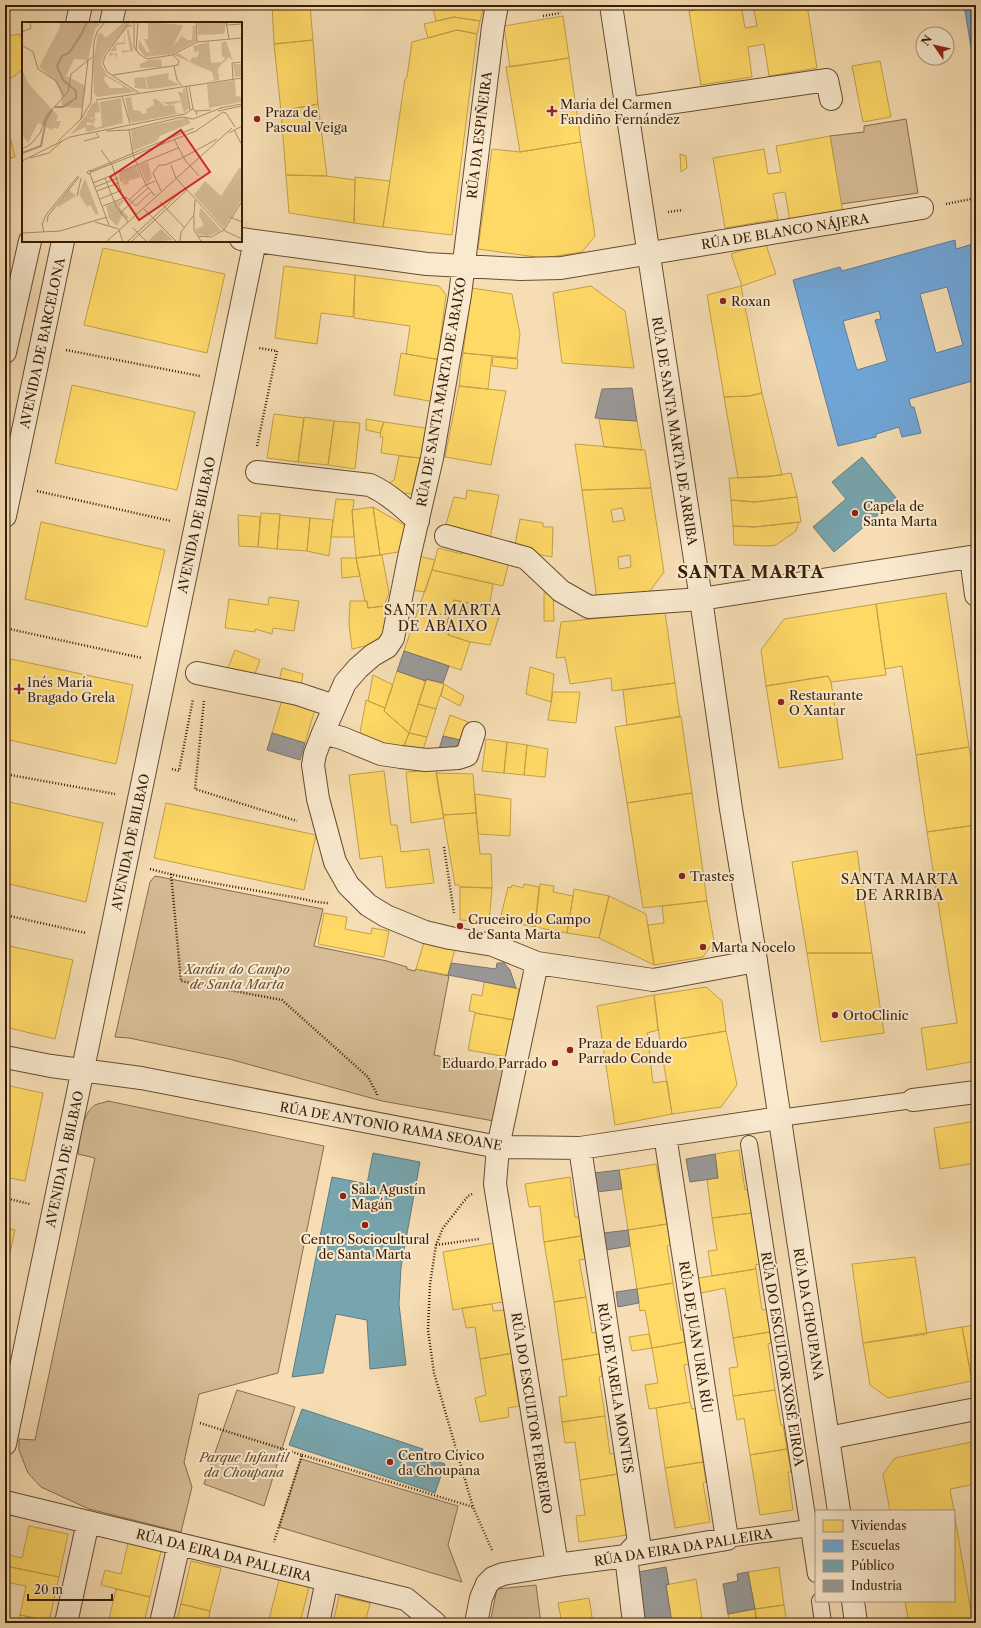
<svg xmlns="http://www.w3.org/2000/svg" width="981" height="1628" font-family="'Libre Caslon Text',serif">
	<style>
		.green { fill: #d6bc95; stroke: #866c4d }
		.homes { fill: #ffd966; stroke: #c3a049; fill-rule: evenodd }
		.schools { fill: #6fa8dc; stroke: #5e7e9c; fill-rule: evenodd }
		.public { fill: #76a5af; stroke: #637c7c }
		.industry { fill: #999; stroke: #7c746d }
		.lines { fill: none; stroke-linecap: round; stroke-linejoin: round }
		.pedestrian-casing { stroke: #674c30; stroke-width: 18 }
		.minor-casing { stroke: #674c30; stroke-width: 24 }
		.tertiary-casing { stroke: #674c30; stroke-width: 24 }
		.path { stroke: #371c05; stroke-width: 2.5; stroke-dasharray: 1 2; stroke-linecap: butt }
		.pedestrian { stroke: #f9e9ce; stroke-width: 16 }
		.minor { stroke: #f9e9ce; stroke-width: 22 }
		.tertiary { stroke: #f9e9ce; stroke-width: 22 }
		.poi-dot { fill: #8f2418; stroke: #f9e9ce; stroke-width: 1.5 }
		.labels { text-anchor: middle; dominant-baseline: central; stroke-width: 4; stroke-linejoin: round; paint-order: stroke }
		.poi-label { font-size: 13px; fill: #371c05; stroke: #f9e9ce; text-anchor: start }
		.street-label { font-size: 13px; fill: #371c05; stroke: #f9e9ce }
		.park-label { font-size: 13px; font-style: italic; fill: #674c30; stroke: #f9e9ce }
		.neighbourhood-label { font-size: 14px; letter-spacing: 1px; fill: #371c05; stroke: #f9e9ce }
		.district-label { font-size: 17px; font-weight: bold; letter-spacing: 1px; fill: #371c05; stroke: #f9e9ce }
		.inset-river { fill: none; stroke: #b59b78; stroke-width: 2 }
		.inset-road { fill: none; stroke: #aa906d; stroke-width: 1 }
		.view { fill: #d62828; fill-opacity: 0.15; stroke: #d62828; stroke-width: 2 }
		.inset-edge { fill: none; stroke: #371c05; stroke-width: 2 }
	</style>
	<rect width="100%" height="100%" fill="#f6ddb3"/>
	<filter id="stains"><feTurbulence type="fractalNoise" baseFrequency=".005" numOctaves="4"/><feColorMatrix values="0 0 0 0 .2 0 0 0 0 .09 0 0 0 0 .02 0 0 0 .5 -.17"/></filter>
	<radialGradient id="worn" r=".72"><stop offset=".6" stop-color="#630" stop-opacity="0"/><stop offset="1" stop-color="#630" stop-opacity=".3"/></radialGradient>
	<path class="green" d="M906 119 918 193 841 204 830 136 864 132V126Z
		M155 876 323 909 314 946 387 961 407 967V969L415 971 416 969 449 976 434 1055 506 1069 494 1121 382 1101 229 1059 129 1038 115 1037 150 882Z
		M108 1101 324 1146 278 1373 199 1394 184 1462 192 1487 181 1532 89 1509 41 1487 28 1473 19 1450V1439L35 1440 95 1158 78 1154C80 1139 81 1115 95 1105 99 1103 104 1103 108 1101Z
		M237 1390 295 1407 264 1506 204 1484Z
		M301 1459 458 1506 448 1545 462 1582 279 1527Z
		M536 1585 541 1623H490L497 1589Z"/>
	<path class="homes" d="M272 5H310L313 40 274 44Z
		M424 5H449L424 9Z
		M449 5H462L483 10 480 21 454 17 436 21 433 8Z
		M462 5H484L483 10Z
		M724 5H741L745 28 757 26 753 5H807L817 68 769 76 764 44 748 47 752 77 701 85 689 11Z
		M563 16 569 58 510 67 504 26Z
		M454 17 480 21 477 34 457 30 428 38 424 24Z
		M457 30 477 34 452 235 383 227 405 79 407 77 412 42Z
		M20 34V37L23 36V69L16 75 5 81V42L9 41 8 36Z
		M313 40 318 104 281 111 274 44Z
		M569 58 581 142 520 152 506 67Z
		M880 61 891 117 863 122 852 66Z
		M318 104 327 176 286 175 281 111Z
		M830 136 843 213 790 222 785 192 773 194 778 219 725 228 713 158 764 149 768 174 781 172 776 146Z
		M11 140 15 157 6 159 9 166 5 170V141Z
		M581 142 595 236 582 252 543 258 478 249 492 149 520 152Z
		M680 154 686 156 687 168 681 172Z
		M286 175 327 176 355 180 354 223 289 213Z
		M355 177 390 181 383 227 354 223Z
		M765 242 776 274 742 286 731 254Z
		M103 248 225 274 207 353 84 325Z
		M284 266 355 275 353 317 321 313 317 344 275 338Z
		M355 275 439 286 446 295 440 342 443 346 441 360 406 354 410 326 354 318Z
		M591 286 625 311 634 368 562 363 553 293Z
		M741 286 762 393 749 396 724 397 707 295Z
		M472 288 512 294 520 334 517 358 463 353Z
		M401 353 441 360 435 402 394 395Z
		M463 353 492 356 488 389 459 386Z
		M493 357 518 359 517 369 492 366Z
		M72 385 195 412 177 490 55 463Z
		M459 386 506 391 491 465 445 457Z
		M762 393 782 475 738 478 724 397 749 396Z
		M274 414 304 418 298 462 267 458Z
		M304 417 334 421 328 465 298 462Z
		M366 419 384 422 380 433 366 430Z
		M599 419 637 421 642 450 604 447Z
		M334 421 360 423 355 469 328 465Z
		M384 422 432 429 426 459 381 453 383 437H380L381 433H380Z
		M575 444 645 450 651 488 582 490Z
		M399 456 420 458 412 494 395 492 387 484 394 480Z
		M791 473 797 497 755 502 731 500 729 478 767 477Z
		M651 488 664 572 650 591 597 599 582 490ZM622 508 625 520 613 522 611 510ZM630 555 631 567 619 569 618 557Z
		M467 490 499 495 490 538 443 534 454 497 466 499Z
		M797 497 801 522 755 527 733 526 731 500 755 502Z
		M336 499 354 500 353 509 352 510 354 537H331Z
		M373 507 380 555 356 558 352 510Z
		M373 507 406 526 404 551 380 555Z
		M261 513 280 514 277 549 258 547Z
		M238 515 260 517 258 547 239 546Z
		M280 515 310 518 307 551 277 549Z
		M310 518 333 520 329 556 307 551Z
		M520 519 543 523V527H553L552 557 514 550Z
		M41 522 165 550 147 627 25 599Z
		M799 522 796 531 776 545 770 546 734 545 733 526 755 527Z
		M438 548 462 554 464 550 509 561 503 586 432 570Z
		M382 555 389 593 384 606 368 608 367 601H365L356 558Z
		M419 556 435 560 425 592 412 590Z
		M341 558H356L360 576 342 578Z
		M432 570 493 584 489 607 454 600 449 617 419 607Z
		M544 593H553L554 621H544Z
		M946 593 969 747 916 755 902 666 885 669 876 604Z
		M269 597 299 601 294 631 273 628 272 634 255 629V632L225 628 229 599 268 605Z
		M454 600 501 610 490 645 470 642 448 635 449 633 444 632Z
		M350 601H367L368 608 393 605 386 641 352 649 349 624Z
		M876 604 886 675 831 682 828 676 766 686 761 650 784 619Z
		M419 607 449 617 444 632 449 633 448 635 470 642 461 670 404 651Z
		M665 612 675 683 612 691 611 678 570 684 565 657 556 658 561 622Z
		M235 650 260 660 253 679 226 673Z
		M11 659 133 685 116 764 5 739V685Z
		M530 667 554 674 551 702 526 694Z
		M282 668 303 674 301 685 278 686Z
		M397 671 426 681 409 733 384 711Z
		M373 675 393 685 385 708 368 701Z
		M828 676 831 682 843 759 779 768 766 686Z
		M426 679 444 684 436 709 418 704Z
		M675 683 680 717 627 725 623 690Z
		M444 684 464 696 460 706 441 696Z
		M553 692H580L576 723 548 720Z
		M282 700 315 709 305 743 272 733Z
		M366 700 385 708 384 711 409 733 402 751 360 733Z
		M418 704 436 709 427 737 409 733Z
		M450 715 471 723 464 741 443 736Z
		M681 716 692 793 627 803 615 727Z
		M409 733 427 737 422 753 402 751Z
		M486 739 507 742 504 773 482 771Z
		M507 742 527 745 524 775 504 773Z
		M527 745 548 749 545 777 524 775Z
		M969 747 976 791V825L927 832 916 755Z
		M436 770 444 818 411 823 406 772Z
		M384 771 391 825H397L401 852 429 849 434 883 386 888 382 856 360 859 349 775Z
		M436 773 473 774 476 813 443 815Z
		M692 793 707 901 643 908 627 803Z
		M475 794 511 799 510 836 478 834Z
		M5 801 103 823 86 902 5 883Z
		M166 803 316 835 304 890 154 858Z
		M476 813 480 854H491L492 888 460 887 459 885H455L443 815Z
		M976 825V1061L927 1070 921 1028 957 1023 927 832Z
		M857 851 872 953H807L792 862Z
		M524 884 539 887 535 927 500 920 508 887 511 888 512 885 523 888Z
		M540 884 554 886 553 892 573 896 567 933 535 927Z
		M460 887 492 888 489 922 460 920Z
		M574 889 609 896 599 938 567 933Z
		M609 896 646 914 654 965 599 938Z
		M707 901 714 941 703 957 654 965 648 925 664 923 662 906Z
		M324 913 347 917 345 929 371 934 372 928 389 931 384 957 318 944Z
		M424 942 455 949 448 975 416 969Z
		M5 945 73 960 55 1039 5 1027Z
		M807 953H872L884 1033 821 1042Z
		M484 982 519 989 514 1020 475 1013V1012L469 1011 472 994 482 996Z
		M706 987 722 1001 726 1031 660 1042 654 995Z
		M654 995 658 1030 647 1033 653 1083 667 1081 672 1114 615 1125 597 1006Z
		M475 1013 514 1020 507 1057 468 1050Z
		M726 1031 737 1085 721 1107 672 1114 660 1042Z
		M5 1085 43 1093 25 1181 5 1177Z
		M976 1121V1163L940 1169 934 1128Z
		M739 1150 745 1190 749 1189 752 1213 712 1218 707 1179 718 1178 715 1154Z
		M656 1164 667 1224 628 1230 619 1170Z
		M570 1177 575 1217H579L581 1236 544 1242 540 1206 529 1207 525 1184Z
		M752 1213 760 1264 755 1265 756 1269 712 1276 708 1251 717 1250 712 1218Z
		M667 1224 670 1245 667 1246 673 1283 637 1289 628 1230Z
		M5 1228 15 1230 5 1276Z
		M581 1236 585 1259 579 1260 586 1297 554 1302 544 1242Z
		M494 1243 503 1302 453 1310 443 1252Z
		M915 1257 927 1334 863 1343 852 1264Z
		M756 1269 762 1310 767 1309 770 1332 733 1338 725 1288 701 1293 698 1278Z
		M673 1283 681 1330H683L685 1342 652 1348 645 1310 640 1311 637 1289Z
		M586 1297 592 1333 596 1332 599 1354 562 1360 554 1302Z
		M492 1304 493 1311 504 1310 509 1342 511 1341 513 1353 480 1359 475 1327 466 1328 462 1308Z
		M976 1325V1380L972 1381 962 1327Z
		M962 1327 972 1381 888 1398 870 1385 863 1343Z
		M770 1332 771 1343 768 1344 775 1390 733 1396 729 1368 738 1367 733 1338Z
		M649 1334 652 1348 632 1351 629 1337Z
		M685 1342 689 1364 684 1365 690 1402 649 1409 645 1385 658 1383 652 1348Z
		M513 1353 515 1365H512L519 1406 508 1408 509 1417 480 1422 475 1398 486 1395 480 1359Z
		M599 1354 602 1376 599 1377 605 1416 562 1422 559 1397 567 1396 562 1360Z
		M775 1390 781 1425H783L787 1449 750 1455 744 1418 737 1420 733 1396Z
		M690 1402 692 1409 695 1408 703 1462 665 1468 656 1408Z
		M605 1416 610 1454 614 1453 618 1474 580 1480 575 1442 565 1443 562 1422Z
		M976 1441V1484L950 1489 954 1511H890L883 1474 895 1458Z
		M787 1449 791 1472H788L793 1510 760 1515 750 1455Z
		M703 1462 706 1482 703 1483 710 1522 675 1528 665 1468Z
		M618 1474 627 1535 579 1542 576 1516 585 1515 580 1480Z
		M954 1512 973 1623H909L905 1601H954Z
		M29 1526 68 1534 59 1577 6 1566 9 1555 22 1558Z
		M128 1543 161 1551 150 1597 101 1585 105 1570 121 1574Z
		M191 1561 221 1568 210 1611 181 1604Z
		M6 1566 59 1577 49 1621 20 1615 26 1586 5 1582Z
		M779 1567 784 1605 755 1609 748 1572Z
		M280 1576 310 1583 300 1623H268Z
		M696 1579 702 1618 672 1623 666 1585Z
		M116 1589 150 1597 144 1623H108Z
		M339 1596 370 1603 365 1623H333Z
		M589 1598 593 1623H562L558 1603Z
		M181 1604 210 1611 208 1623H176Z
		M784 1605 787 1623H757L755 1609Z
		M755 1609 756 1622 729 1623 728 1614Z
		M20 1615 49 1621V1623H18Z
		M702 1618 703 1623H672Z"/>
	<path class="schools" d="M964 5H976V77Z
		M955 240 956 249 976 243V380L909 399 911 407H914L921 433 902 437 899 427 876 434V437L838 446 793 280 840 267 842 271ZM947 287 963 345 936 353 920 294ZM879 311 881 319 875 320 887 361 857 370 843 321Z"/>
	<path class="public" d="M862 457 897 499 834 552 813 527 846 499 832 482Z
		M373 1153 420 1162 401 1267 399 1304 406 1365 370 1369 367 1320 336 1314 323 1373 292 1377 332 1177 367 1184Z
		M302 1409 423 1449 421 1456 445 1464 435 1493 289 1445Z"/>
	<path class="industry" d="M632 388 637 421 595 418 602 389Z
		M404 651 449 666 443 683 426 679V681L397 671Z
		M272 733 305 743 300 760 267 750Z
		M443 736 464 741 459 752 439 749Z
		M451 963 496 969 497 963H504L510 970 516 988 448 975Z
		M715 1154 718 1178 690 1182 686 1159Z
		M619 1170 622 1189 597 1192 594 1173Z
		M628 1230 630 1246 606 1250 604 1233Z
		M637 1289 639 1303 618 1307 616 1292Z
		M666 1567 669 1584 666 1585 672 1623H645L638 1572Z
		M748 1572 755 1609 728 1614 723 1584 738 1581 737 1574Z
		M561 1618 562 1623H536V1622Z"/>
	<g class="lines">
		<defs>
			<path id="pedestrian" d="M779 1118 913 1100
				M749 1144 816 1574
				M727 1539 809 1528
				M820 1601 823 1623"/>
			<path id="minor" d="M497 5 493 27 460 295 432 458 410 553 393 638 387 647 373 655 358 668 345 683 323 733 315 754 313 765 318 799 335 862 348 885 368 905 386 916 425 932 450 938 493 945 537 963 653 980 756 961
				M77 23 81 5
				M111 23 115 5
				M627 109 827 80 831 99
				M241 239 427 264 520 269 561 268 922 208
				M5 352 30 241
				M257 472 370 485C389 494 403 507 418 521
				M5 516 63 241
				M446 536 526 558 561 591 589 607 701 599 976 556
				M971 557 976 595
				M197 673 298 694 334 706
				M323 733 342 738 381 754 401 757 426 760 458 758 467 755 474 733
				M537 963 498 1147 495 1184 557 1565
				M5 1057 51 1066 141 1078 498 1147 580 1148 779 1118
				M913 1100 976 1092
				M580 1148 639 1542 626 1556
				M828 1438 976 1409
				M5 1444 255 241
				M5 1502 406 1599 435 1623
				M626 1556 634 1623
				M66 1623 88 1522
				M161 1623 179 1544
				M318 1623 327 1580
				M476 1623 481 1598 487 1584 493 1578 503 1574 564 1564 626 1556 727 1539 665 1135"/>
			<path id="tertiary" d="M611 5 701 599 731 809 756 961 839 1511
				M853 1601 856 1623"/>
		</defs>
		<use href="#pedestrian" class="pedestrian-casing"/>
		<use href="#minor" class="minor-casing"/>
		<use href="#tertiary" class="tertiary-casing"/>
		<path class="path" d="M543 16 561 13
			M946 204 976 198
			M668 212 683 210
			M66 350 200 376
			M257 446 277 351 259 348
			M37 491 171 521
			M5 628 142 658
			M204 701 195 789 297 821
			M172 769 179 771 193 699
			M5 774 115 794
			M444 847 454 913
			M150 869C195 881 242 888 287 896 302 898 315 903 329 903
			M171 874 181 981 282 1000 368 1077 377 1094V1097
			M5 915 86 933
			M472 1194 468 1196 443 1228 436 1245 430 1284 428 1330 434 1373 473 1507 492 1550
			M5 1198 30 1204
			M436 1245 479 1239
			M200 1423 302 1455 274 1542
			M302 1455 473 1507"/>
		<use href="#pedestrian" class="pedestrian"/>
		<use href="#minor" class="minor"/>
		<use href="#tertiary" class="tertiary"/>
	</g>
	<g class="poi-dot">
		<path d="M550 105h4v4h4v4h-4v4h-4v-4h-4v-4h4z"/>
		<circle cx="257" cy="119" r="4"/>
		<circle cx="723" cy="301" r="4"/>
		<circle cx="855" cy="513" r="4"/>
		<path d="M17 683h4v4h4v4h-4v4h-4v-4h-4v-4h4z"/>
		<circle cx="781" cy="702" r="4"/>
		<circle cx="682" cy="876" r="4"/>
		<circle cx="460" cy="926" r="4"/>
		<circle cx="703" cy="947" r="4"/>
		<circle cx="835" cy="1015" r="4"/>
		<circle cx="570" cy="1050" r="4"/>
		<circle cx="555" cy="1063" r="4"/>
		<circle cx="343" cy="1196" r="4"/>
		<circle cx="365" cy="1225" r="4"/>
		<circle cx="390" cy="1462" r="4"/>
	</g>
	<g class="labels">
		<g class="poi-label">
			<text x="560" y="104">María del Carmen<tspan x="560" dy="15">Fandiño Fernández</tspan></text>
			<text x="265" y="112">Praza de<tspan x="265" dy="15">Pascual Veiga</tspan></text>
			<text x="731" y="301">Roxan</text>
			<text x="863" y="506">Capela de<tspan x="863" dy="15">Santa Marta</tspan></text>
			<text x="27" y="682">Inés María<tspan x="27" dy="15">Bragado Grela</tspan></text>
			<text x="789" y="695">Restaurante<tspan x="789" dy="15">O Xantar</tspan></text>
			<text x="690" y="876">Trastes</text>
			<text x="468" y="919">Cruceiro do Campo<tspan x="468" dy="15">de Santa Marta</tspan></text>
			<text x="711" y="947">Marta Nocelo</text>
			<text x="843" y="1015">OrtoClinic</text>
			<text x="578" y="1043">Praza de Eduardo<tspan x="578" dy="15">Parrado Conde</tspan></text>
			<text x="547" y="1063" text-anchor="end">Eduardo Parrado</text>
			<text x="351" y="1189">Sala Agustín<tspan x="351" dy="15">Magán</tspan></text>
			<text x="365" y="1239" text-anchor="middle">Centro Sociocultural<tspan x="365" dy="15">de Santa Marta</tspan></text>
			<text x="398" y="1455">Centro Cívico<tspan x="398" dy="15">da Choupana</tspan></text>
		</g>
		<g class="street-label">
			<text transform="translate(479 135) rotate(-83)">RÚA DA ESPIÑEIRA</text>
			<text transform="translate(785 231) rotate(-9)">RÚA DE BLANCO NÁJERA</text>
			<text transform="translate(42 343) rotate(-78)">AVENIDA DE BARCELONA</text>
			<text transform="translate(441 392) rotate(-80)">RÚA DE SANTA MARTA DE ABAIXO</text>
			<text transform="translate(675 431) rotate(81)">RÚA DE SANTA MARTA DE ARRIBA</text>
			<text transform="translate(196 525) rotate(-78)">AVENIDA DE BILBAO</text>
			<text transform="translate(130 842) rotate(-78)">AVENIDA DE BILBAO</text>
			<text transform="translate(391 1126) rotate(10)">RÚA DE ANTONIO RAMA SEOANE</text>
			<text transform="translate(64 1159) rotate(-78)">AVENIDA DE BILBAO</text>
			<text transform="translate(809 1314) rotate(81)">RÚA DA CHOUPANA</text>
			<text transform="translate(696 1337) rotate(81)">RÚA DE JUAN URÍA RÍU</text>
			<text transform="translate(783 1359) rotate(81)">RÚA DO ESCULTOR XOSÉ EIROA</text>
			<text transform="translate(616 1388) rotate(81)">RÚA DE VARELA MONTES</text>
			<text transform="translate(532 1413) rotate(81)">RÚA DO ESCULTOR FERREIRO</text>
			<text transform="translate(683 1547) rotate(-9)">RÚA DA EIRA DA PALLEIRA</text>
			<text transform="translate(224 1555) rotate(14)">RÚA DA EIRA DA PALLEIRA</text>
		</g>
		<g class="park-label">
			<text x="237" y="969">Xardín do Campo<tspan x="237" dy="15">de Santa Marta</tspan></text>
			<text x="244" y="1457">Parque Infantil<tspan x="244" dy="15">da Choupana</tspan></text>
		</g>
		<g class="neighbourhood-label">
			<text x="443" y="610">SANTA MARTA<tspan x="443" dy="16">DE ABAIXO</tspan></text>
			<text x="900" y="879">SANTA MARTA<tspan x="900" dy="16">DE ARRIBA</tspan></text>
		</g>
		<g class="district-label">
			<text x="751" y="572">SANTA MARTA</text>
		</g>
	</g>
	<g transform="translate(22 22)">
		<rect width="220" height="220" fill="#f6ddb3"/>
		<path d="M38 0H80L73 7 66 38 52 37 44 54 64 64 60 86 40 85 39 72 33 59 17 45 38 5ZM102 0H109L82 33 79 42 85 53 113 70 75 75 72 71 71 41 76 12 79 11 84 16ZM83 54 101 64V66H88L82 58ZM126 0 161 3 151 24 160 14 165 18H170L171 5 169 4H173L174 19 150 32 123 35 116 26 117 18 125 30H128L122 17H126ZM175 0H206V2L203 3V10L201 12 176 13ZM106 5 112 29 100 31V28L108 29 105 9ZM102 10 103 22 94 23 95 36 92 32 87 35 88 30 94 32V29H88L96 19V21L102 20ZM204 19 211 39 207 35 198 44 196 48V52H199L197 53V58L184 60 192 58 190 50 152 33 156 31 168 39 171 35 175 36 177 30 176 28 173 31 171 24 187 20 189 41 200 40 203 36 200 34 199 24 200 20ZM139 37 140 45 118 46V42L127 38ZM211 42H220V54L213 55ZM0 47 6 61 36 94 34 99H39L36 107 32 105 30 108 16 101 6 121 0 113ZM147 51 146 57 158 63 138 66 137 63 138 66 126 67 124 55ZM123 55 125 67 113 66 112 56ZM213 58 214 74 220 75V80L187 86 185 62ZM163 66 167 86 162 91 159 80 147 83 140 80 159 79 156 70H160L161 73V67ZM109 75 111 88 119 89 120 92 125 91 124 87 132 83 131 77H134L143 84 152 83 154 91H160L110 101 107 97 103 76ZM99 76 101 101 65 110 63 105 49 112 63 94 74 97 71 102 65 100V103H71L74 106 80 104 78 80ZM76 79 78 90 73 91V96L69 97 64 93 70 82ZM165 96 169 101 138 114 135 119 111 129 109 108ZM126 140 130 156 125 162 117 143ZM114 144 119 155 106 159 107 162 101 163V160L106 158 98 160 97 151ZM217 146 220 147V177L202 206 172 173 183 159 199 174ZM63 156V157L77 192 74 193 68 183 65 185 57 172ZM47 168 54 174 36 185V183ZM105 176 97 185 107 196 105 197 100 193 95 204 87 196 84 184ZM178 185 199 208 198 209 186 214 176 212 173 208 182 203 177 194ZM139 207 151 218 127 220 126 219Z" fill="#d6bc95" fill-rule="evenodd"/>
		<path class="inset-river" d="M33 85H41L54 76V69L41 58 35 44 40 34 47 31 60 11 65 0M0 131 19 124 24 98 30 88"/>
		<path class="inset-road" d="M112 0V24L117 32 125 37 150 33 175 20 220 16M174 0 175 20M204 0 207 17M204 3 220 2M110 4H105L83 34 81 41 85 50 117 71M0 10 9 6 8 0M0 23 11 30 16 47 34 59 42 74M114 29 116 0M152 44 155 58 160 64M91 53 156 43 157 39 151 33M211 57 210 41 220 40M164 64 168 88M167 64 171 87M100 74 108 102M74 78 220 56M198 86 220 82M174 89 189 88M196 89 220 84M59 97 66 38M107 108 111 133 124 163 133 174M212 108 220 123M85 109 106 108 160 95 171 97 199 86M207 111 220 104M152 117 163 138 177 154M36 119 59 97 69 80 72 20 75 10 83 0M62 119 77 115 74 111M0 127 9 122 18 111 24 94 46 70 49 52 70 35M79 128 90 143 101 176M27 131 40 119M8 136 27 131M0 139 48 115 163 92 170 87 174 89 175 93M137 143H143L160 136 195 117M137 143 131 151 139 169M149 143 154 156 203 209 220 217M68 148 69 151 66 152 65 150ZM68 149 172 106M69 150 174 109 201 90 204 91 213 105M68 152 87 203M83 156 94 184 106 200M71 161 156 126M73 165 96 156M75 169 97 161M55 174 59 156M78 177 100 168M107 178 122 164 133 159M138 180 163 206M81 184 104 175 114 184 129 170M121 186 155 220M98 191 126 166M172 194V208L179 219M208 195 220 200M25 200 26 194 57 155M73 200 97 207M111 206 125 220M97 208 101 220M22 210 20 202 24 193 56 154M0 211 38 209 85 195M176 214 189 215 202 208 220 179M84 220 210 106M105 220 163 166M109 220 165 168M158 220 159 210 172 193 173 178"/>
		<path class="view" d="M159 108 188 150 117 198 88 155Z"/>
		<rect width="220" height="220" class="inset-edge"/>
	</g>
	<rect width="981" height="1628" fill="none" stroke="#f6ddb3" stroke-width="20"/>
	<rect x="6" y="6" width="969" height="1616" fill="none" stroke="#371c05" stroke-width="2"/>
	<rect x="10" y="10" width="961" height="1608" fill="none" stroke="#371c05"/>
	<rect x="815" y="1510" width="140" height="92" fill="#f9e9ce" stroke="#ab977e"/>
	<rect x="823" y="1520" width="20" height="12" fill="#ffd966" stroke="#ab977e"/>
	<text x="851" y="1530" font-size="12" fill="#371c05">Viviendas</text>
	<rect x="823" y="1540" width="20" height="12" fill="#6fa8dc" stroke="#ab977e"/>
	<text x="851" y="1550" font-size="12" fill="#371c05">Escuelas</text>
	<rect x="823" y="1560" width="20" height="12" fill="#76a5af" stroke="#ab977e"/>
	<text x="851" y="1570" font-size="12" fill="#371c05">Público</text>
	<rect x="823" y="1580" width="20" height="12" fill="#999999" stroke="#ab977e"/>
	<text x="851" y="1590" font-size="12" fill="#371c05">Industria</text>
	<g transform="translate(935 46) rotate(304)"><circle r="19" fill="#f9e9ce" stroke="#ab977e"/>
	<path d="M0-3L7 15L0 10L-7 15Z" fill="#8f2418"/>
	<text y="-6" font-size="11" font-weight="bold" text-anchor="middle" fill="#371c05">N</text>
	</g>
	<path d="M28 1594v6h84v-6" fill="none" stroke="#371c05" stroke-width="2"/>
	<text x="34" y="1594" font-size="12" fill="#371c05" stroke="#f9e9ce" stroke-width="3" paint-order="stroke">20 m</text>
	<rect width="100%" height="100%" filter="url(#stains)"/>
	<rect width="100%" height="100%" fill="url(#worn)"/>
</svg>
